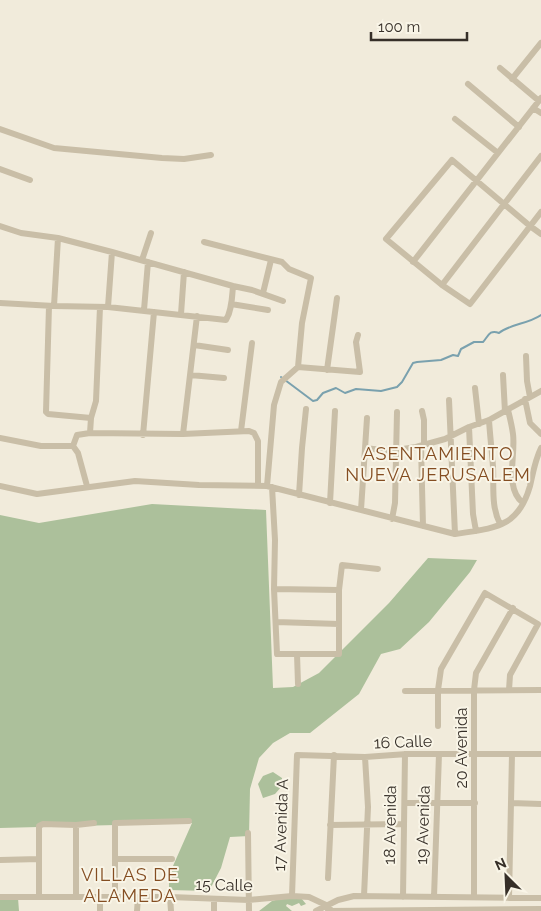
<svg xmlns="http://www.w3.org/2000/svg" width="541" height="911" font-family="Raleway,sans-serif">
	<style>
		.green { fill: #acc09b }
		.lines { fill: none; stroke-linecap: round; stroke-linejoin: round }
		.stream { stroke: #7aa1ae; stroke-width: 2 }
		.minor { stroke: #c9bea7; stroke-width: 6 }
		.labels { text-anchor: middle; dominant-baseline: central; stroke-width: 4; stroke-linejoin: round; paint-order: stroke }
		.street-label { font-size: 16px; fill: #362f28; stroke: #f9f5e7 }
		.neighbourhood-label { font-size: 18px; letter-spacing: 1px; fill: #844d21; stroke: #f9f5e7 }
	</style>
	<rect width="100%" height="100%" fill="#f1ebdb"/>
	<path class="green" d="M152 504 266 510 273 688 293 687 319 673 389 603 428 558 477 560 470 572 429 622 400 649 381 654 359 694 310 733H290L273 743 259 758 250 789 249 836 230 837 221 868 209 891 169 890V875L192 823 0 828V515L39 523Z
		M273 772 282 778V786L275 794 263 798 258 784 263 776Z
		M18 898 19 911H0V899Z
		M283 898H301L306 904 301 906 299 903 292 906 287 904 286 906 292 911H259L272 901Z"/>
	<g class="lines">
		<path class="stream" d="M281 377 313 401 317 400 323 393 336 388 345 393 356 389 381 391 397 387 402 382 413 363 417 362 441 360 453 355 458 356 461 349 474 342H483C488 337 489 329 499 333 510 324 528 324 541 315"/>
		<path class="minor" d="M500 68 539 101
			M512 79 541 43
			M468 84 519 127
			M533 108 541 113
			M455 119 498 153
			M0 129 54 148 162 158 184 159 211 155
			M0 169 30 180
			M541 212 477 295 470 304 442 285 386 239 452 160 530 226 541 234
			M0 226 21 233 58 238 112 252 233 286 252 290 283 301
			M204 242 282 262 289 269 311 278 302 323 298 367
			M142 260 151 233
			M413 262 541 98
			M442 285 541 156
			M263 293 271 260
			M0 303 54 306 108 307 226 320C232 310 232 297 233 286
			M231 304 268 310
			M49 306 46 412 48 414 91 418
			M54 306 58 238
			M108 307 112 252
			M144 310 148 262
			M181 314 184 272
			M194 345 228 350
			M526 356 527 381 530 397
			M327 370 337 298
			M190 375 224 378
			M503 375 505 412
			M475 388 479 424
			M525 399 530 423 541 434
			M449 400 455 534
			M508 410C510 418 512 426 513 434 516 455 504 488 523 503
			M422 411 424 420V445
			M489 420C490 436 492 452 493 467 494 488 491 506 500 524
			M469 427 473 514 476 531
			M241 431 252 343
			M90 433 91 418 96 401 100 307
			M183 434 197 316
			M143 435 154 312
			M0 438 41 446H73L78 453 87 486
			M73 446 77 435 90 433 183 434 249 431 254 433 258 441V486
			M421 446 423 526
			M365 448 390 451 416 447 445 439 469 427 489 420 541 391
			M0 486 37 494 135 481 199 485 267 486 455 534C493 528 518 529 530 486 533 473 535 460 541 448
			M267 486 274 405 281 382 298 367 360 372 356 342 358 335
			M272 487 275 540 274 589 339 590
			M299 495 302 448 306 409
			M330 503 335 411
			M361 510 367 418
			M392 519 395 503 397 412
			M274 589 277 654H339V590L342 565 378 569
			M276 622 339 624
			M297 654 298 684
			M405 691 541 690
			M438 726V690L441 669 485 593 538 624 510 675 509 690
			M405 803H475
			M511 803 541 804
			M330 825 404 824
			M248 833 249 911
			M115 859H172
			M0 860 39 859
			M328 878 334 755
			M292 896 297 755 365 757 407 754H541
			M364 896 368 807 365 757
			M0 897H170L249 900 292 896 309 897 326 905 331 910
			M39 897V826L43 824 76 825 94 823
			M76 897V825
			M115 897V823L189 821
			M170 897 171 911
			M403 897 405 754
			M434 897 439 754
			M474 897V690L476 673 513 608
			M509 898 512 754
			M100 911V897
			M137 911 138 898
			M214 911V899
			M316 911 338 900 354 896 541 898
			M328 911 541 909"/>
	</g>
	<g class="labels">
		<g class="street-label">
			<text transform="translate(403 742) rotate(-2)">16 Calle</text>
			<text transform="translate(461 748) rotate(-90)">20 Avenida</text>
			<text transform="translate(281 825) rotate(-88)">17 Avenida A</text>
			<text transform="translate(390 825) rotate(-89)">18 Avenida</text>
			<text transform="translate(423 825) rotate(-88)">19 Avenida</text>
			<text transform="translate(224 885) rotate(1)">15 Calle</text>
		</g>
		<g class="neighbourhood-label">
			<text x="438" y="453">ASENTAMIENTO<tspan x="438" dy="21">NUEVA JERUSALEM</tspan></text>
			<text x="130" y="874">VILLAS DE<tspan x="130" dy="21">ALAMEDA</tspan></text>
		</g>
	</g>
	<g transform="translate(506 876) rotate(336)" stroke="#f9f5e7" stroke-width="4" paint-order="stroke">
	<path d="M0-4L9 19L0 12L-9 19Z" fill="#362f28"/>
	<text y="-8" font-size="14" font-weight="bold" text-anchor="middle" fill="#362f28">N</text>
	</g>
	<path d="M371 32v8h96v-8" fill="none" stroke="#362f28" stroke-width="2.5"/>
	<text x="378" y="32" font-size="15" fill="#362f28" stroke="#f9f5e7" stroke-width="4" paint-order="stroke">100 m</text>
</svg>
